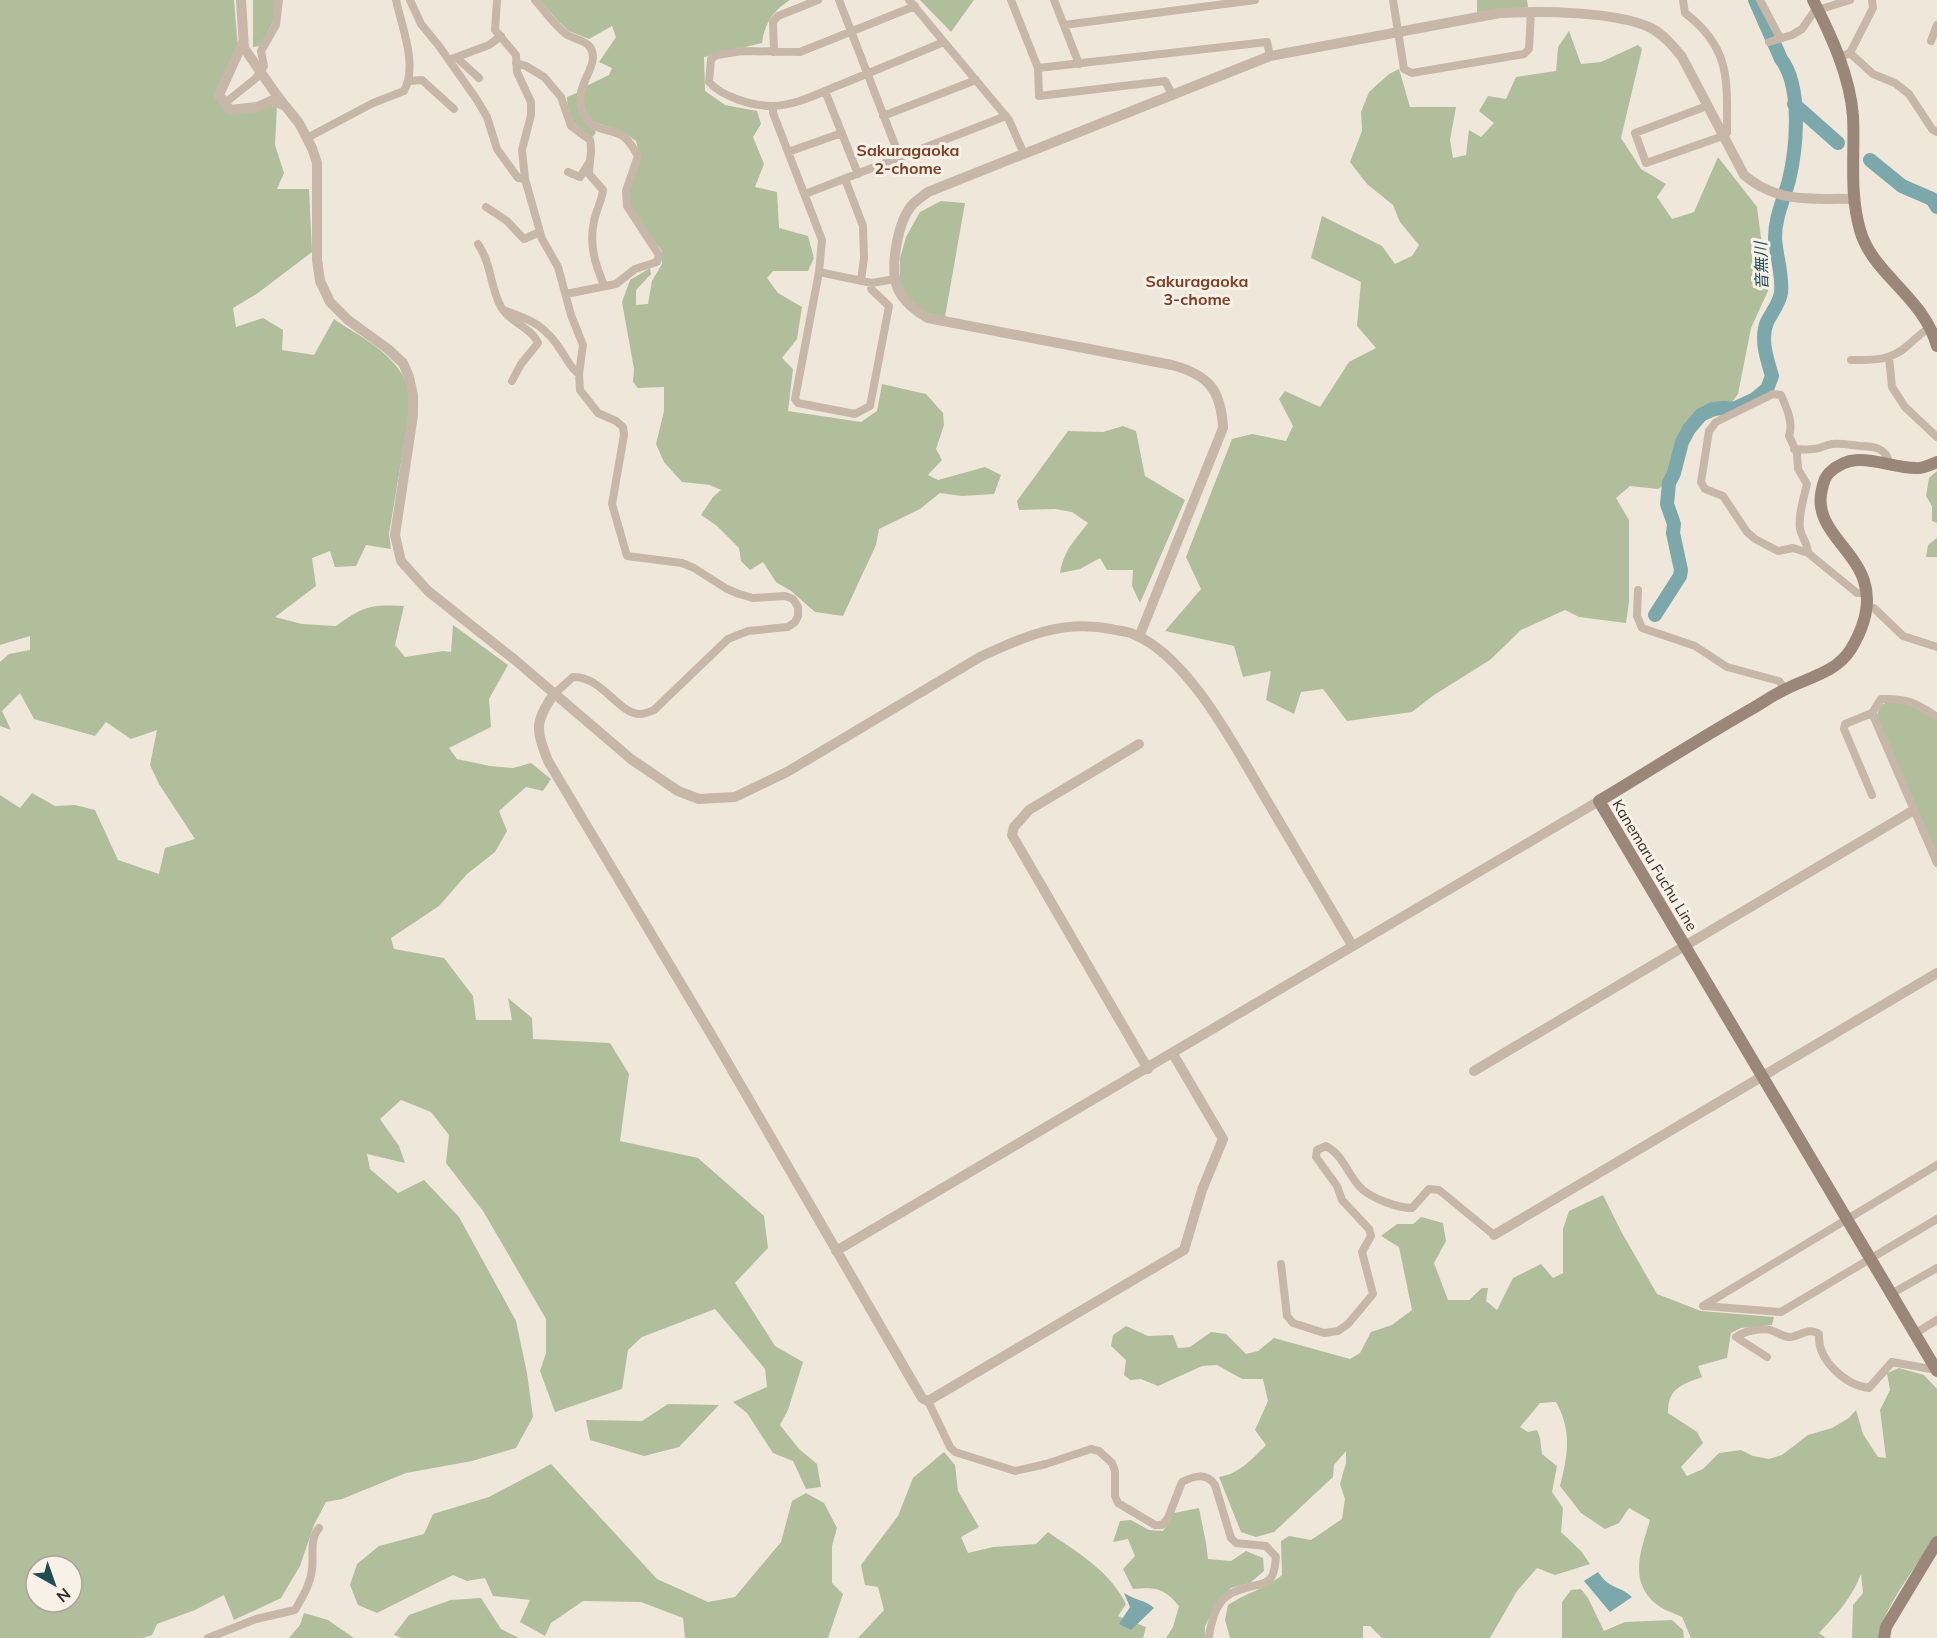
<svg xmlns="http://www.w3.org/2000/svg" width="1937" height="1638" font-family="Mulish,'Noto Sans JP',sans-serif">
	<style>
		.green { fill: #b1be9c; fill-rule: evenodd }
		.water { fill: #7ca7ab }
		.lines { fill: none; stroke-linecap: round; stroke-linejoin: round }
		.river { stroke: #7ca7ab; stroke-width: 14 }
		.minor { stroke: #c7b7a8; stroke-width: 8 }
		.tertiary { stroke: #c7b7a8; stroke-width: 10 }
		.secondary { stroke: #9a8779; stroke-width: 12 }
		.tertiary-bridge { stroke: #c7b7a8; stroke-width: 10 }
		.labels { text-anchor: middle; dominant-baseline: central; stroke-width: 6; stroke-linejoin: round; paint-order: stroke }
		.street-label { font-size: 15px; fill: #342c28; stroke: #f8f1e7 }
		.neighbourhood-label { font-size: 16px; font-weight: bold; fill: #7d3f26; stroke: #f8f1e7 }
		.water-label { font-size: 16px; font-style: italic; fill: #204d53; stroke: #f8f1e7 }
	</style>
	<rect width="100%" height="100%" fill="#f0e7db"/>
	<path class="green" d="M0 0H234L238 48 217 97 229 113 277 105 275 145 284 173 277 189H309L312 252 258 293 233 308 236 327 263 318 283 330 282 350 314 355 334 319C357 335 389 350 403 376 410 388 409 401 409 414L389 534 391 549 366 545 356 566 335 567 330 551 312 558 316 586 275 617 302 624 336 626C363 606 371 604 404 606L395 645 405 657 443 651 451 652 453 625 508 665 489 699 491 727 449 748 457 759 490 766 513 768 531 763 551 779 543 791 526 787 499 811 507 831 495 852 467 874 439 906 391 938 394 949 444 958 473 996 476 1020H512L508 998 532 1018 533 1039 610 1043 629 1074 620 1141 698 1158 764 1216 768 1248 735 1283 775 1346 803 1362 788 1410 780 1425 799 1449 817 1464 821 1487 806 1489 793 1461 773 1453 747 1413 733 1402 767 1387 765 1369 715 1309 642 1337 628 1350 622 1389 555 1412 540 1371 546 1353V1319L483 1211 446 1163 449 1135 431 1112 401 1100 380 1119 399 1146 405 1163 367 1154 370 1169 398 1193 424 1180 459 1217 516 1321 527 1373 533 1417 516 1448 472 1461 406 1473 342 1499 326 1502 314 1525 300 1566 281 1598 234 1620 224 1595 195 1610 157 1624 152 1635 143 1638H0V795L20 808 32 793 55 806 75 805 95 810 118 860 159 874 165 848 195 839 159 784 150 765 157 730 131 739 106 722 95 736 34 719 20 693 2 711 11 730 0 726V662L9 654 30 650V636L0 645ZM36 1566H72V1602H36Z
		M253 0H277L273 22 260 46 253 47Z
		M540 0H790C773 11 765 23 762 43L704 57 705 91 725 105 757 111 761 124 753 137 764 164 755 187 777 192 779 228 808 236 814 258 808 271H773L767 278 778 293 802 307 797 339 782 358 793 369 788 411 861 422 877 411 882 384 926 394 943 413 944 425 936 449 942 460 928 475 938 480 985 467 1001 475 994 494 962 496 940 493 920 509 879 529 876 545 843 616 815 612 791 591 776 582 763 562 750 570 741 561 739 548 717 526 701 515 713 497 721 490 710 485 682 482 664 462 656 444 664 411V387L638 388 633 382 634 369 622 302 630 280 650 268 651 274 636 290V305L648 304 652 281 662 264V251L631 212 629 188 640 157 636 141 623 132 589 120 583 105 582 88 609 75 612 68 599 62 616 37 612 26 589 39 569 31 559 22Z
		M920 0H974L951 32Z
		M1477 0H1527L1528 7 1477 12Z
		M1569 31 1581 64 1601 62 1638 45 1642 49 1621 138 1641 169 1666 184 1657 197 1672 219 1694 212 1718 157 1757 207 1768 291 1751 328 1738 394 1724 413 1698 423 1685 442 1675 478 1658 489 1630 486 1616 498 1629 520V602L1626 623 1579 617 1565 610 1521 630 1490 660 1434 695 1412 712 1347 721 1323 689 1301 692 1294 714 1266 700 1271 671 1243 677 1234 646 1165 631 1201 589 1186 557 1232 439 1252 434 1286 441 1293 426 1279 399 1285 391 1320 407 1349 362 1376 348 1357 326 1361 282 1311 258 1322 216 1382 246 1395 264 1412 256 1419 245 1400 222 1393 205 1367 184 1350 162 1362 131 1361 112 1369 92 1389 74 1399 69 1410 107H1456L1450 140 1453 158 1466 155 1469 130 1481 137 1494 123 1479 111 1488 96 1506 99 1516 77 1556 71 1558 47Z
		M579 92 589 126 596 132 593 137C574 125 568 121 567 97Z
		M941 201 965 203 945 317 921 311 903 291 900 282V258L906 237 920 212Z
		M1123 426 1136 431 1145 476 1185 500 1140 603 1132 586 1133 570H1107L1100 558 1080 569 1060 573C1064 550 1075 540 1088 523L1072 512 1055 509 1019 510 1017 501 1068 431 1103 432Z
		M1937 471V523L1932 521V506L1926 496 1929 478Z
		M1937 538V557H1926L1928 545Z
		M1905 700 1937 721V854L1876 717 1881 705 1890 701Z
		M1603 1195 1622 1233 1657 1294 1701 1311 1774 1317 1772 1325 1741 1328 1731 1333 1727 1358 1698 1366 1702 1377C1681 1385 1668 1388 1668 1413L1697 1432 1703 1443 1681 1467 1687 1476 1703 1469 1719 1453 1741 1450 1753 1456 1769 1459 1782 1455 1808 1435 1832 1428 1849 1418 1856 1410 1863 1434 1878 1457 1886 1458 1880 1410 1890 1390 1887 1373 1899 1368 1924 1375 1937 1389V1536C1922 1557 1879 1614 1879 1638H1852L1853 1605 1863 1593 1861 1574C1852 1598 1836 1615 1819 1633L1826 1638H1691L1682 1617C1674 1613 1663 1610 1656 1604 1628 1580 1641 1551 1650 1520L1629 1508 1619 1523 1605 1529 1581 1513 1560 1486C1568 1454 1572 1431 1556 1402L1540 1403 1520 1427 1528 1432 1537 1430 1540 1438 1542 1454 1557 1466 1552 1492 1563 1508 1561 1532 1581 1551 1590 1564 1555 1575 1537 1568 1517 1591 1490 1638H1382L1370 1626H1363V1638H1230L1225 1620 1228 1605C1247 1592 1264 1590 1282 1575L1281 1541 1289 1536 1311 1540 1342 1519 1345 1499 1340 1484 1346 1463V1451L1334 1465 1333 1477 1274 1532 1256 1537 1241 1532 1219 1477C1239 1474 1252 1459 1266 1445L1255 1430 1268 1401 1263 1379H1242L1217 1365 1202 1366 1158 1386 1141 1379 1130 1380 1124 1375 1126 1360 1111 1346 1113 1335 1126 1326 1148 1336 1173 1335 1178 1348 1190 1347 1211 1332 1226 1334 1246 1354 1258 1351 1274 1338 1350 1359 1360 1353 1371 1332 1392 1325 1412 1310 1399 1247 1381 1236 1397 1224H1413L1421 1217 1443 1223 1446 1241 1434 1263 1448 1300H1469L1482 1288H1488L1486 1301 1497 1310 1513 1278 1541 1264 1553 1278 1563 1273V1229L1569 1211Z
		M668 1404 719 1405 679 1447 644 1456 590 1440 586 1420 642 1421Z
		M944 1452 955 1465 958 1491 979 1527 961 1537 968 1553 993 1547 1036 1544 1048 1532C1078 1553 1109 1570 1126 1604L1118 1616 1146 1627 1143 1638H858L884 1610 878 1587 865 1585 861 1565 898 1516 913 1478Z
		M551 1464 657 1579 708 1602 735 1597 781 1542 792 1501 806 1493 824 1503 837 1528 832 1546V1583L843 1594 828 1638H685L683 1618 641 1602 583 1601 551 1623 545 1636 520 1622 530 1600 493 1596 485 1578 467 1581 453 1575 377 1613 358 1605 350 1585 357 1564 379 1546 424 1534 433 1514 489 1497Z
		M1199 1508 1206 1543 1208 1559 1231 1561 1246 1551 1263 1558 1264 1571 1250 1583 1231 1588 1219 1599 1205 1626V1638H1166L1173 1627 1179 1606C1164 1588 1156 1587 1133 1589L1123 1569 1135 1556 1128 1539 1113 1542 1120 1521 1131 1520 1149 1530 1163 1531 1174 1513Z
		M1581 1589 1588 1598 1604 1631 1625 1622 1672 1620 1683 1630 1684 1638H1562V1602L1571 1590Z
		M481 1598 501 1629 519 1638H402L394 1635 409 1615 451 1600Z
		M304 1613 328 1620 354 1638H289L300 1625Z"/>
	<path class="water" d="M1598 1572C1611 1591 1618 1584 1632 1597L1610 1612 1584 1581Z
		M1124 1593C1135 1600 1145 1600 1154 1608L1131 1630 1119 1624 1130 1607Z"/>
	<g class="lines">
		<path class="river" d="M1794 104 1838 143
			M1870 160 1902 186 1932 199 1937 207
			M1655 615 1680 576 1681 570 1673 533 1674 524 1667 504 1669 483 1674 473 1682 442 1689 429 1701 415 1713 409 1724 408 1733 409 1755 399 1767 389 1772 376C1767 359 1760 339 1767 322 1772 312 1779 304 1781 293 1783 275 1776 256 1775 238 1775 217 1784 199 1789 180 1797 147 1802 86 1781 59L1755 0"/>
		<path class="minor" d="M410 0 421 24 439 46 477 100 487 117 497 149 518 178 525 179
			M497 0 495 30 516 55 517 72 531 102V115L522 150 525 179 542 239 558 267 571 315 583 345 579 374 580 390 598 413 616 421 623 427 624 435 612 504 627 556 682 563 694 568 727 589 739 594 753 598 785 596 793 599 798 607V616L795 622 788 627 748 631 728 639 654 710C649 712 645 714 640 714 618 714 602 676 573 677L554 694
			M535 0C545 11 555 26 566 34 573 39 585 40 590 47 603 67 568 87 585 117 593 131 608 128 621 135 628 138 634 149 638 156L626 191 627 206 659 255 657 262 635 269 616 284 566 294
			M839 0 900 158
			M909 0 1009 120 1024 154
			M1011 0 1038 68 1039 96 1165 81 1172 94
			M1054 0 1079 64
			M1393 0 1404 69 1412 73 1524 54 1529 49 1531 12
			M1683 0 1685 13C1731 48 1727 80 1727 133L1723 136 1646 163 1635 133 1707 106
			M1760 0 1780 38
			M915 6 800 52 742 51 717 55 711 59 709 82C722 97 753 106 772 106 796 106 821 92 842 84 876 70 910 56 944 42
			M1064 25 1255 0
			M1931 41 1937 25
			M1769 42 1792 35 1802 29 1813 13 1818 10 1850 0
			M774 52 773 22 778 16 818 0
			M1850 53 1873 8 1872 0
			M1840 57 1850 53 1873 74 1895 83 1909 94 1932 129 1937 132
			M457 58 479 78
			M449 60 489 45 501 36
			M516 63 526 66 544 77 561 97 571 126 590 140C593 153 589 161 589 174L603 190C602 201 596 210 594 221 589 245 595 264 604 285
			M1038 68 1267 42 1270 56
			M409 81 422 80 454 109
			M825 91 858 174
			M225 103 256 78 264 66 261 51 276 25 279 0
			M773 106V113L822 240 819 272 795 399 798 403 855 414 870 406 889 306 871 289 872 283
			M883 116 976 80
			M307 138 373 103 404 91C418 65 402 28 396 0
			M788 152 842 133
			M568 172 580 177 589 163
			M845 179 863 226 864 258 861 281
			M805 194 1006 116
			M486 207 507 221 524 239 540 232
			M478 244C492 265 490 287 501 307 511 324 530 326 538 343L521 364 512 381
			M819 272 872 283 895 279
			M503 310C532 320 545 325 562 352 568 361 571 369 579 374
			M1889 357 1892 387 1905 407 1937 437
			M1851 360C1872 360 1891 361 1907 346 1916 339 1920 333 1930 328
			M1794 449C1800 449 1807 450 1813 449 1820 449 1825 445 1832 444 1842 443 1850 445 1860 446 1873 446 1887 448 1889 463
			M1808 553C1808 544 1802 538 1800 529 1798 515 1804 497 1807 484L1798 469 1797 453 1789 436C1794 423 1786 407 1781 395L1773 394 1716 422 1709 431 1701 482 1705 489 1723 496 1747 532 1755 539 1778 551 1793 548 1808 553 1857 593 1867 592
			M1638 590 1637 616 1642 628 1695 646 1727 667 1779 681 1785 689
			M1867 606 1874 608 1903 636 1937 647
			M1872 713 1845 724 1844 729 1872 795
			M1937 717C1916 703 1907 698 1881 699L1872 713 1937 863
			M1281 1264 1287 1316 1293 1323 1324 1333 1338 1331 1348 1324 1373 1294 1362 1252 1371 1236 1369 1229 1342 1200 1337 1186 1316 1157 1317 1150 1326 1146C1344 1155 1348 1177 1363 1190 1374 1199 1398 1208 1412 1208L1429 1189 1439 1190 1494 1235
			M1891 1294 1937 1268
			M1703 1306 1937 1165
			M1704 1306 1781 1312 1937 1219
			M1914 1334 1937 1320
			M1767 1357 1736 1337C1744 1331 1763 1327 1773 1331 1779 1333 1785 1338 1791 1337 1802 1335 1809 1327 1819 1334 1817 1360 1845 1385 1869 1388L1892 1362 1937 1370
			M928 1401 950 1447 955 1452 1015 1471 1046 1464 1091 1449 1099 1451 1112 1463 1115 1471V1496L1118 1503 1155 1525H1162L1168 1518 1182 1482C1194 1476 1206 1472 1215 1485L1231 1538 1236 1543 1266 1546 1276 1557C1275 1564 1275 1574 1270 1579 1266 1583 1261 1584 1257 1585 1236 1591 1222 1592 1214 1615 1212 1623 1209 1630 1209 1638
			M208 1638 256 1619 295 1610C303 1596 310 1585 312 1570 314 1555 309 1540 319 1528"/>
		<path class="tertiary" d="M241 0 244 48
			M243 42 219 95 230 110 257 107 273 100 283 105
			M278 97 299 123 312 148 317 163V260L320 281 330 302 348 320 388 349 403 363 409 377 413 395V415L395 535 401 561 428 591 515 660 631 759 678 791 699 799 735 797 787 772 980 657C1023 637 1062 619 1111 629 1118 631 1127 631 1133 634 1189 656 1236 749 1266 799 1295 848 1323 896 1352 945
			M1139 637 1223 428C1221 390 1209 375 1172 365L928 318C917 312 903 301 898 289 889 268 898 220 913 204 917 200 923 196 928 192L1270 56 1500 13C1540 11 1616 11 1651 28 1664 35 1673 46 1682 57L1744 175C1778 204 1812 198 1854 199
			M554 694C534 722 536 730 548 761L718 1046 922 1398 928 1401 1184 1250 1202 1190 1223 1139 1173 1054
			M1139 744 1029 810 1014 827 1012 835 1148 1069
			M1474 1071 1914 810
			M1494 1235 1937 973
			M836 1251 1599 801"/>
		<path class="secondary" d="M1813 0C1831 35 1850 76 1853 116 1855 154 1849 192 1860 230 1872 274 1923 296 1937 346
			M1937 462C1930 465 1923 469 1916 468 1885 468 1856 447 1829 473 1825 477 1823 484 1822 489 1812 527 1854 548 1864 581 1872 605 1863 629 1851 649 1836 673 1809 677 1786 689 1775 694 1765 701 1755 707 1702 737 1651 770 1599 801L1937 1371
			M1884 1638 1886 1627 1937 1542"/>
		<path class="tertiary-bridge" d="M244 48 278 97"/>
	</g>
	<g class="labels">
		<g class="street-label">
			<text transform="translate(1655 865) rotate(59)">Kanemaru Fuchu Line</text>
		</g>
		<g class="neighbourhood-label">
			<text x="908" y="150">Sakuragaoka<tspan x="908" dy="18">2-chome</tspan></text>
			<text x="1197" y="281">Sakuragaoka<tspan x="1197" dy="18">3-chome</tspan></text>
		</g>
		<g class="water-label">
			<text transform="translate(1761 266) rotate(-92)">音無川</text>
		</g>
	</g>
	<g transform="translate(54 1584) rotate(140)"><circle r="28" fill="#f8f1e7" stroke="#aaa29b" stroke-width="1.5"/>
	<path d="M0-4.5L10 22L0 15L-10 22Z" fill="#204d53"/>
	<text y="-9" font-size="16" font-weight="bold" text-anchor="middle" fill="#342c28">N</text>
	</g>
</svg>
